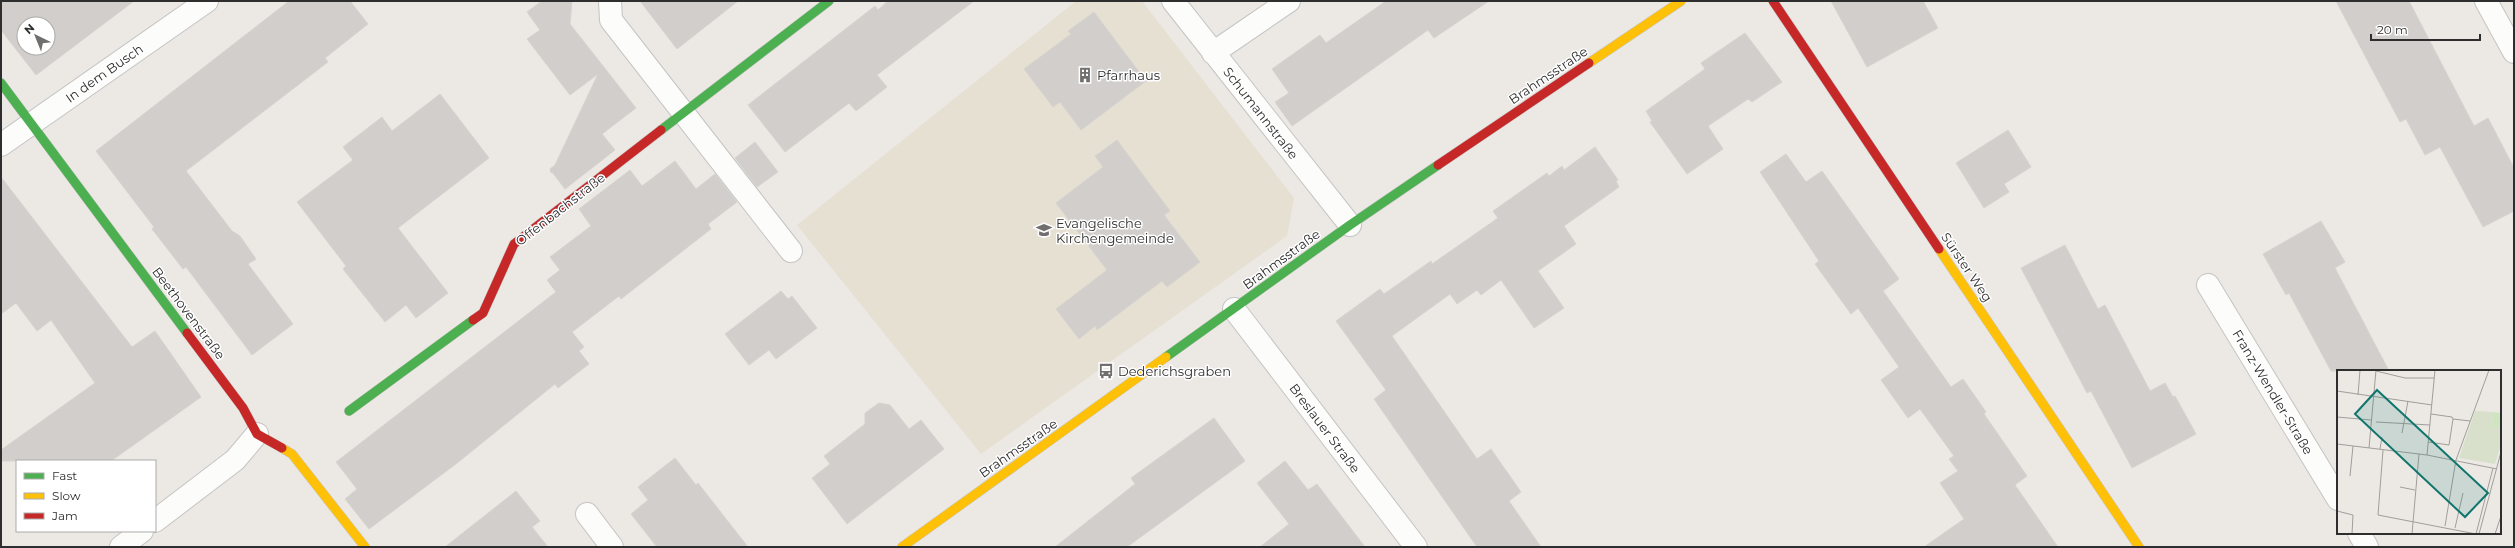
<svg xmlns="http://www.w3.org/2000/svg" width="2515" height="548" font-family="Montserrat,sans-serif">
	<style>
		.education { fill: #e6e0d3 }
		.building { fill: #d1cecb; stroke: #d7d4d0; fill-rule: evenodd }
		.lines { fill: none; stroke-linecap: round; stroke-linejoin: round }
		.street-casing { stroke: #c5c4c5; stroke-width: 24 }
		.fast-casing { stroke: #c5c4c5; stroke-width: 10 }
		.slow-casing { stroke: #c5c4c5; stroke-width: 10 }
		.jam-casing { stroke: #c5c4c5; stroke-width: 10 }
		.street { stroke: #fcfcfb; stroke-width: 22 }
		.fast { stroke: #4caf50; stroke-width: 9 }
		.slow { stroke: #ffc107; stroke-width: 9 }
		.jam { stroke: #c62828; stroke-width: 9 }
		.labels { text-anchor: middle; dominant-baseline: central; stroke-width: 3; stroke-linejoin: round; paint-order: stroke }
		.street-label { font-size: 13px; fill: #2e2e2e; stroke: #fff }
		.poi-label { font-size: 13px; fill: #2e2e2e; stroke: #fff; text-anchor: start }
		.inset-road { fill: none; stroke: #a09e9b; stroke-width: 1 }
		.view { fill: #0f766e; fill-opacity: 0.15; stroke: #0f766e; stroke-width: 2 }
		.inset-edge { fill: none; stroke: #2e2e2e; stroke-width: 2 }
	</style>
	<rect width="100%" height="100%" fill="#ece8e4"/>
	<path class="education" d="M1076 1H1142L1294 198 1287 236 981 454 797 225Z"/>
	<path class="building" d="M1 1H134L36 75 1 30ZM24 24H48V48H24Z
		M289 1H350L368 24 325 58 328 62 186 171 232 231 240 236 256 259 248 264 293 324 252 355 186 267 183 269 152 229 154 227 96 151Z
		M542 1H572L570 24 636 108 602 134 615 150 565 189 552 172 551 173 550 169 555 165 598 74 570 95 527 39 540 30 527 12Z
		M640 1H738L677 49Z
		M888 1H974L877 75 887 87 856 111 849 103 785 152 748 105 875 6 878 10Z
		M1386 1H1489L1434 38 1428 30 1292 126 1275 102 1289 93 1272 69 1320 35 1326 43Z
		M1831 1H1923L1938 28 1867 67Z
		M2336 1H2409L2474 126 2488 118 2514 168V211L2483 227 2440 147 2425 155 2406 119 2400 122Z
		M1094 12 1146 81 1081 130 1060 102 1053 107 1024 69 1071 34 1068 31Z
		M1745 33 1782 82 1752 102 1748 99 1708 126 1723 149 1687 174 1650 122 1652 121 1646 111 1705 69 1701 63Z
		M440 94 489 158 398 228 448 293 416 318 406 305 385 322 343 269 346 266 297 202 353 160 343 147 382 117 392 131Z
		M2008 130 2031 167 2004 184 2009 192 1984 208 1956 163Z
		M1117 140 1170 211 1164 215 1200 262 1167 287 1162 281 1097 330 1095 326 1079 339 1056 309 1107 270 1056 203 1103 167 1095 156Z
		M755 142 778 172 757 187 735 158Z
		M1595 147 1618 180 1616 181 1619 187 1564 226 1576 244 1538 271 1564 308 1534 328 1501 280 1481 295 1477 290 1457 304 1450 294 1392 336 1477 459 1491 449 1521 492 1509 501 1541 547H1477L1374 399 1386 390 1336 321 1380 289 1384 294 1431 261 1432 264 1498 218 1493 211 1547 173 1549 176 1562 166 1564 170Z
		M1786 154 1806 182 1822 171 1899 279 1883 291 1951 387 1963 379 1986 412 1984 414 2027 476 2015 485 2058 547H1924L1964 519 1940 483 1958 471 1949 459 1954 456 1920 409 1908 418 1881 380 1899 367 1858 308 1851 314 1815 264 1819 261 1760 172Z
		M675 161 696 189 715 174 737 202 708 224 711 229 621 299 619 296 572 332 584 347 579 351 589 364 558 388 555 384 456 464 369 529 345 499 357 489 336 462 556 292 547 280 560 270 550 257 591 226 579 209 630 170 642 186Z
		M1 177 132 347 155 331 201 397 111 461H1V450L95 383 51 320 37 331 16 303 1 314Z
		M2321 221 2345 262 2335 268 2389 371H2331L2289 293 2286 295 2263 254Z
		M2065 245 2098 309 2105 305 2150 391 2165 383 2173 397 2175 396 2196 434 2132 468 2091 391 2087 393 2021 268Z
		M781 291 788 299 792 296 817 328 776 359 769 350 749 365 725 334Z
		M879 403 890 405 909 429 921 420 944 449 847 524 812 478 830 464 824 456 865 424V413Z
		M1214 418 1245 461 1127 547H1055L1135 484 1131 478Z
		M675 458 696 485 698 483 748 547H657L631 514 648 500 638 487Z
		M1285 461 1308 490 1317 484 1365 547H1260L1289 524 1257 483Z
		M516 491 540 521 532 527 548 547H445Z"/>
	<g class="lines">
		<defs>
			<path id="street" d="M610 1 611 20 791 251
				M1173 1 1350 225
				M2486 1 2514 52
				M1213 53 1289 1
				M1 145 207 1
				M2208 285 2338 499
				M1234 309 1416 547
				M587 514 612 547
				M155 521 235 460 257 434
				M2359 533 2367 547
				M121 547 142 531"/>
			<path id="fast" d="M1 83 187 333
				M661 130 829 1
				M1166 357 1350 225 1438 165
				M349 411 473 320"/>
			<path id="slow" d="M1589 63 1681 1
				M1939 249 2139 547
				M282 448 292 454 365 547
				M902 547 1166 357"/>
			<path id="jam" d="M1773 1 1939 249
				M1438 165 1589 63
				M473 320 483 313 514 244 661 130
				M187 333 243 408 257 434 282 448"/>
		</defs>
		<use href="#street" class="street-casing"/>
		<use href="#fast" class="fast-casing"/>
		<use href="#slow" class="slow-casing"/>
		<use href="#jam" class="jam-casing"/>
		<use href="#street" class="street"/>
		<use href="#fast" class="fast"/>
		<use href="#slow" class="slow"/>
		<use href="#jam" class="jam"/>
	</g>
	<defs>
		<symbol id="building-bare" viewBox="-9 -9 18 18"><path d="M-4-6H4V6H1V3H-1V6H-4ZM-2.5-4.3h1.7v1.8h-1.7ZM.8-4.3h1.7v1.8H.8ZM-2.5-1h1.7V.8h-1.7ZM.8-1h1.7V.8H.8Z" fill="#706f6e" stroke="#fff" stroke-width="2.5" paint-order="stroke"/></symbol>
		<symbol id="school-bare" viewBox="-9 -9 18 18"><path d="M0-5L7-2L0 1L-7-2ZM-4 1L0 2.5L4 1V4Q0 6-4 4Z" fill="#706f6e" stroke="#fff" stroke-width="2.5" paint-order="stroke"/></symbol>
		<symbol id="bus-bare" viewBox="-9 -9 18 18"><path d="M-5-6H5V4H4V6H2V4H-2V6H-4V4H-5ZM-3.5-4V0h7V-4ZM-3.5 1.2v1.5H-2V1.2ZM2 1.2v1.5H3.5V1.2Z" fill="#706f6e" stroke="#fff" stroke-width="2.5" paint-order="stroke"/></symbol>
	</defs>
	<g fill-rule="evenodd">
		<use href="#building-bare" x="1074" y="64" width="22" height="22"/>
		<use href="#school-bare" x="1033" y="219" width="22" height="22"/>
		<use href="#bus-bare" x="1095" y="360" width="22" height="22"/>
	</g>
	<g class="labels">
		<g class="street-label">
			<text transform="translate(104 73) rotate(-35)">In dem Busch</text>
			<text transform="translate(1548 75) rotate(-34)">Brahmsstraße</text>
			<text transform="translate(1261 113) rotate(52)">Schumannstraße</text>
			<text transform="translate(560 209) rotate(-38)">Offenbachstraße</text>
			<text transform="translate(1281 259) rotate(-36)">Brahmsstraße</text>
			<text transform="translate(1967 267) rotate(56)">Sürster Weg</text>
			<text transform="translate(189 313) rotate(53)">Beethovenstraße</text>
			<text transform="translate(2273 392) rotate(59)">Franz-Wendler-Straße</text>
			<text transform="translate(1325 428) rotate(53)">Breslauer Straße</text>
			<text transform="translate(1018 448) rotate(-35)">Brahmsstraße</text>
		</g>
		<g class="poi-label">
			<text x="1097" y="75">Pfarrhaus</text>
			<text x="1056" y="223">Evangelische<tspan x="1056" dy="15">Kirchengemeinde</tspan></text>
			<text x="1118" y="371">Dederichsgraben</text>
		</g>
	</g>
	<g transform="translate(2337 370)">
		<rect width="164" height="164" fill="#ece8e4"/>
		<path d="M156 42 164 43V58L155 56Z" fill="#cee6be"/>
		<path d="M138 41 156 42 155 56 164 58V74L158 94 122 88Z" fill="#d8e0cc"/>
		<path class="inset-road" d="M39 1 68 8H97M0 21 95 35M21 25 23 0M94 44 115 47 116 49M0 47 34 50M39 52 93 55M65 63 71 31M91 72 112 75 116 49 133 51M0 74 90 85 160 99M32 78 39 0M43 79 45 67M46 80 41 145 139 164M90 85 98 0M13 106 16 76M63 117 78 120M0 141 16 145 15 164M108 156 119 90 152 0M118 158 126 123M75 164 82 84M139 164 156 98M142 164 164 82M158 164 164 146"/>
		<path class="view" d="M40 20 151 123 128 147 18 44Z"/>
		<rect width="164" height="164" class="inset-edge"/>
	</g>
	<rect width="2515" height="548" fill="none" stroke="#2e2e2e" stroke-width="4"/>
	<rect x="16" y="460" width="140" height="72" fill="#ffffff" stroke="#ababab"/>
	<rect x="24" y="473" width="20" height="6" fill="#4caf50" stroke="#ababab"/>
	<text x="52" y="480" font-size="12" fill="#2e2e2e">Fast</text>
	<rect x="24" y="493" width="20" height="6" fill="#ffc107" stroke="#ababab"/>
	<text x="52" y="500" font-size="12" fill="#2e2e2e">Slow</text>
	<rect x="24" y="513" width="20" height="6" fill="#c62828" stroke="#ababab"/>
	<text x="52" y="520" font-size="12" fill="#2e2e2e">Jam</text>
	<g transform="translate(36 36) rotate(317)"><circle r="19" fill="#ffffff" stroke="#ababab"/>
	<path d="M0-3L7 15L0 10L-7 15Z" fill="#706f6e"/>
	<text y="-6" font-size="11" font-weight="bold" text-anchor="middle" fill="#2e2e2e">N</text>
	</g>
	<path d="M2371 34v6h109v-6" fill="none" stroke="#2e2e2e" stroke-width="2"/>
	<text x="2377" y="34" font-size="12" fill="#2e2e2e" stroke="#ffffff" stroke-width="3" paint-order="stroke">20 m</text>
</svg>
